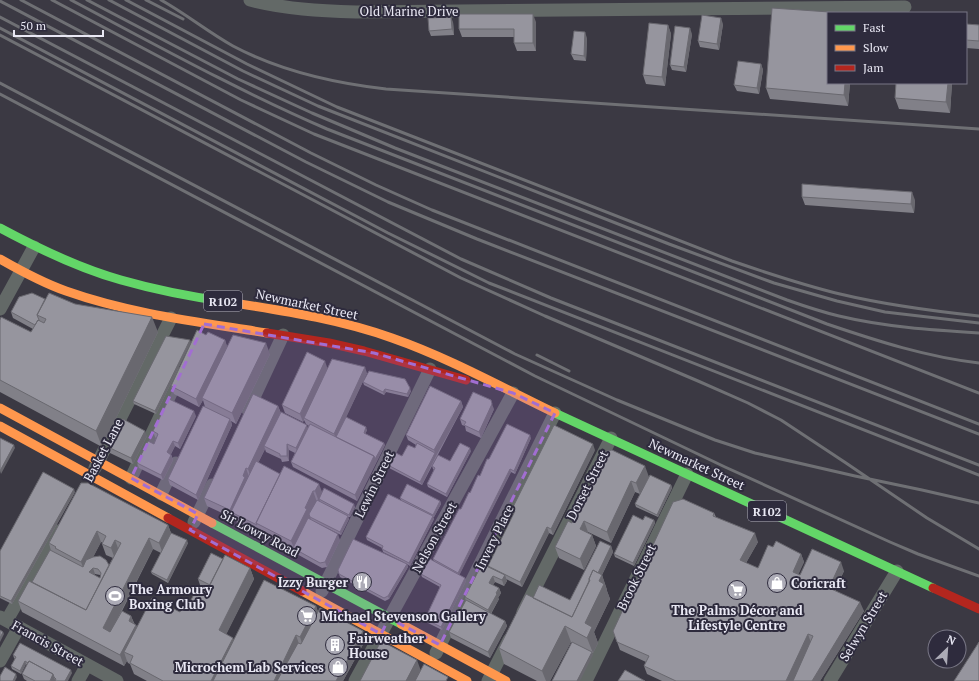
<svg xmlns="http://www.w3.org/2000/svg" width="979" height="681" font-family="'PT Serif',serif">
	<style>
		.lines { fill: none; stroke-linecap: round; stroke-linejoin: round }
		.street { stroke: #636967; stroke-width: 13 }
		.fast { stroke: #63d668; stroke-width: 9 }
		.slow { stroke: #ff974d; stroke-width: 9 }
		.jam { stroke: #b3261e; stroke-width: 9 }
		.rail { stroke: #6f7074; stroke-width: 3 }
		.wall { fill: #818088; fill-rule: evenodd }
		.shaded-wall { fill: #69686f }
		.building { fill: #96959e; stroke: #69686f; fill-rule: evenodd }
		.marked { fill: #a26ed2; fill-opacity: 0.2; stroke: #a26ed2; stroke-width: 3; stroke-dasharray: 8 5; stroke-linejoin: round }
		.labels { text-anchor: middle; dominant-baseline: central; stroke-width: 4; stroke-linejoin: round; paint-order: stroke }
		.shield { fill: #2e2b3d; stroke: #b1afbd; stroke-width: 1 }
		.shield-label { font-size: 12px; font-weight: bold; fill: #e9e8f4 }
		.street-label { font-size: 13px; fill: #e9e8f4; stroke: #2e2b3d }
		.poi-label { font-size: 13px; font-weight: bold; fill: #e9e8f4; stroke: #2e2b3d; text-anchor: start }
	</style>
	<rect width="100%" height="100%" fill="#3b3943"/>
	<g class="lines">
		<path class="street" d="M250 0C285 9 320 11 356 12L905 7
			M0 309 34 247
			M248 410 283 335
			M95 468 171 318
			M131 478 180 374
			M161 494 176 463
			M194 522 212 485
			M322 591 430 369
			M523 612 611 438
			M0 617 117 681
			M7 620 58 531
			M436 653 555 413
			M0 661 19 627
			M78 681 87 665
			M355 681 513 393
			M488 681 509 640
			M586 681 687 474
			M830 681 897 571"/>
		<path class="fast" d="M0 228C39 249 78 268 121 280 156 290 192 297 228 302
			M555 413 933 588
			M212 523 401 624"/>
		<path class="slow" d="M0 259C21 271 43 283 66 291 131 314 199 322 267 333
			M228 302C284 311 339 319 392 338 449 358 501 387 555 413
			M0 408 212 523
			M0 426 168 518
			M302 591 467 681
			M401 624 506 681"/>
		<path class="jam" d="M267 333 329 343 364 351 466 380
			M168 518 302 591
			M933 588 979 609"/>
		<path class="rail" d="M21 0 311 153 376 185 432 210 979 424
			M52 0 241 100 314 134 979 393
			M71 0C156 45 239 91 327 129L827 324C877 341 927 357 979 363
			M87 0 238 79 312 113 395 148 787 300C804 306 822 312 839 316 885 327 932 330 979 333
			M109 0 243 71 318 106 669 244 774 283 837 301 885 312 979 323
			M126 0 247 64 337 107 732 261C767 273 803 285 840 294 886 305 932 311 979 316
			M146 0 183 19
			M161 0C186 14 208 32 233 46 280 71 333 83 386 89L979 129
			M0 1 306 162 388 202 477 239 979 434
			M0 17 461 259 551 298 979 465
			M0 28 388 233 489 283 979 475
			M0 35 461 278 545 316 698 381 748 403 781 420 846 463 927 518 979 549
			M0 83 515 354 617 400 715 440 755 453 855 476 922 490 979 503
			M0 94 535 376 725 467 890 542 918 554 979 576
			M537 355 569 371"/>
	</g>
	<path class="wall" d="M453 22 454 35 431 36 429 31Z
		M536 22V51H517L514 43V37H462L459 29Z
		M723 24 719 50 700 47 698 41Z
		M966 24 979 25V49L966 48Z
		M668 25 671 34 665 86 646 84 643 75Z
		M692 34 686 72 672 70 670 65Z
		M587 38 586 61 574 60 571 54Z
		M761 64 763 70 759 94 737 91 734 85Z
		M850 83 848 106 770 99 766 88Z
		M952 83 950 113 899 109 895 98Z
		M802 197 915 200 914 213 805 205Z
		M45 299 75 304 158 332 102 447 0 392V320L31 332 33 329 13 318 11 312Z
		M206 335 225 340 227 347 270 354 236 424 231 421 232 425 198 500 170 485 168 479 205 407 203 400 199 407 174 394 171 386Z
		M191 342 156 414 134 404 133 401Z
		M328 368 367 373 346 417 367 430 365 434 385 445 357 501 293 467 291 462 295 453 289 450V461L282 462 281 459 266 452 265 449 258 463 280 474 355 507 350 517H348L349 519 341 535 311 520 340 540 327 567 322 568 295 553 294 551 234 521 233 518 207 506 204 498 278 406 281 413 308 428 309 426 306 424 304 420 303 422 285 413 282 405Z
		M363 382 411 391 408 397 386 392 384 395 364 385Z
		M461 401 463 407 422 485 389 468 388 465 415 448 416 445 408 440 406 435Z
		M494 409 481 438 466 431 465 426 462 425 460 419Z
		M196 416 180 449 175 446 171 454 173 460 163 480 139 468 137 463 154 444 156 438 155 437 153 431Z
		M147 436 133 464 110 453 108 447Z
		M531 438 515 474 511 472 459 575 465 578 466 581 442 630 426 622 425 619 440 587 422 577 421 574 434 561 433 559 489 459Z
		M595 450 553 535 549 533 522 587 506 579 507 581 504 586 495 582 493 585 499 588 501 593 498 598 499 599 491 614 505 621 507 626 490 658 451 638 449 632 466 601 465 597 488 567V566L514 513 512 509Z
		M471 451 447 497 428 487 427 484 434 470 433 469 432 466 450 461Z
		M606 451 649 477 671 485 672 488 658 517 636 507 635 504 640 494 635 492 611 543 588 532H587L592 535 596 546 584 570 559 558 555 547 572 523Z
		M81 483 168 525 171 533 188 543 168 583 152 574 151 572 161 553 153 549 122 611 131 616 135 625H136L137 627 180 612 190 602 207 590 208 588 200 585 198 579 223 559 250 568 254 579 226 634 234 640 316 606 318 612 363 631 366 639 343 681H147L134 674 130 664 128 663 127 661 124 666 22 612 18 601 32 582 51 551 49 543ZM101 542 103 543 102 544 106 555 113 558 109 565 93 557ZM95 574 100 575 101 576 100 578 94 575Z
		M75 492 12 604 0 598V551Z
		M400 498 440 501 441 504 434 517H433L434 519 410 566 407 564 408 567 389 599 385 601 340 577 339 574 403 562 383 552 382 548 367 540 366 537 401 500Z
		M714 513 716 517 758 542 746 563 758 568 773 547 801 554 804 562 798 574 800 575 844 571 835 590 864 611 820 681H662L647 674 644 666 646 662 620 650 613 631Z
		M643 520H654L655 523 634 566 615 557 614 554Z
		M611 546 613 552 602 575 607 590V591L610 599 594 632 598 643 593 653H592L593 655 571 642 550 681H537L504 664 499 648 533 598 570 600Z
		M13 655 72 673 55 681H27L24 679 22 674 27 665 26 664 21 674 12 669 11 666 15 659 14 658Z"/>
	<path class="shaded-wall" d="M533 14 536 22V51L533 43Z
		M451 17 453 22 454 35 452 29Z
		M721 18 723 24 719 50 717 44Z
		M668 25 671 34 665 86 662 77Z
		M690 28 692 34 686 72 684 67Z
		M585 32 587 38 586 61 584 56Z
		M761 64 763 70 759 94 757 88Z
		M845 83H850L848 106 844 95Z
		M948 83H952L950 113 946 102Z
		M912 192 915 200 914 213 911 204Z
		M152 317 158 332 102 447 96 431Z
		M190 340 191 342 156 414 155 411Z
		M225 340 228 349 202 398 203 400 199 407 196 399Z
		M266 343 270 354 236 424 232 413Z
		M325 361 328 370 304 418V420L303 422 300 414Z
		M365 367 367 373 336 439 334 434Z
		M410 388 411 391 408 397 407 394Z
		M385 389 386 392 384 395 383 392Z
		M461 401 463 407 436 456 434 450Z
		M492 404 494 409 481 438 479 432Z
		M278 406 281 414 264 446 265 449 251 478 248 469Z
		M194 411 196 416 180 449 178 443Z
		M230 419 232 425 198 500 196 495Z
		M307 425 309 431 298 454 296 448Z
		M366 427 367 430 365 435 364 433Z
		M145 431 147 436 133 464 131 458Z
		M530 435 531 438 515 474 514 471Z
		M173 441 175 446 169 458 167 452Z
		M384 443 385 445 357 501 355 495 374 456Z
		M287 444 289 450V461L287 456Z
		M593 444 595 450 553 535 551 529Z
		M14 445 15 448 1 474 0 471Z
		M470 448 471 451 447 497 446 494Z
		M435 453 436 456 422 485 420 482Z
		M171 455 173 460 163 480 161 475Z
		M645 466 649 477 640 494 636 483Z
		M246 468 249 477 231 512 233 518 230 510 243 476Z
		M510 469 511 472 459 576 458 573Z
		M631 481 635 492 611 543 607 532Z
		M319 484 323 494 319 499 320 501 319 502 315 491Z
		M671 485 672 488 658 517 657 515Z
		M74 489 75 492 12 604 11 601Z
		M313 491 317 502 310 516 311 520 294 548 291 541 305 508Z
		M440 501 441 504 434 517 433 515Z
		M354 504 355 507 350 517 349 515Z
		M348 516 349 519 341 535 340 532Z
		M433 516 434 519 410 566 409 563Z
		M654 520 655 523 634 566 633 563Z
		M584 521 588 532 584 540 580 529Z
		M168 525 172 536 163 554 159 543Z
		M547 527 549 533 522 587 520 582Z
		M97 531 101 542 85 573 81 562Z
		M755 533 758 542 743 568 740 560Z
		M338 534 340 540 327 567 325 562Z
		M592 535 596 546 584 570 580 559Z
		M149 538 153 549 107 639 103 628Z
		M115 540 119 551 115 559 111 548Z
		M187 540 188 543 168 583 167 580Z
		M611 546 613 552 602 575 607 590V591L610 599 594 632 598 643 593 653 587 638 585 623 592 586Z
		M801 554 804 562 796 580 793 572Z
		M841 562 844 571 832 596 829 588Z
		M407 564 408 567 389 599 388 596Z
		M93 568 95 574 91 577 89 572Z
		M250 568 254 579 223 641 219 630Z
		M505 575 507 581 504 586 502 580Z
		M493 576 495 582 491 588 489 583Z
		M465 578 466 581 442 630 441 627Z
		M499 588 501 593 498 598 499 599 490 615 488 610Z
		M860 602 864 611 820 681H812Z
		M316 606 319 615 303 646 300 637Z
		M131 616 135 627 136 625 140 636 124 652 127 661 124 666 120 655 129 621Z
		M505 621 507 626 490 658 488 652Z
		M565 626 571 642 550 681H546L542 671Z
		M363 631 366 639 343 681H336Z
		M3 632 4 634 0 642V638Z
		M808 634 811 643 793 681H786Z
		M296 635 299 644 281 681H274Z
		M233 638 237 648 220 681H211Z
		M592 652 593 655 580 681H577Z
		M417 660 421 671 415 681H406Z
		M25 661 26 664 21 674 20 671Z
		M71 670 72 673 68 681H65Z
		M16 674 17 677 15 681H13Z
		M53 674 55 680V681H50Z"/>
	<path class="building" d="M772 8 844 13H828V83H845L844 95 766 88Z
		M459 14H533V43H514V29H459Z
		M702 15 721 18 717 44 698 41Z
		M451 17 452 29 429 31 428 18Z
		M649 23 668 25 662 77 643 75Z
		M966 24 979 25V41L966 40Z
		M675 26 690 28 684 67 670 65Z
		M574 31 585 32 584 56 571 54Z
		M738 61 761 64 757 88 734 85Z
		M896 83H948L946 102 895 98Z
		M802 184 912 192 911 204 802 197Z
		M32 293 45 299 37 315 39 320V321L38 320 35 325 11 312 19 297Z
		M49 293 75 304 152 317 96 431 0 380V320L1 317 31 332 38 320 44 323 46 319 37 315Z
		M197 330 206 335 208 332 225 340 196 399 171 386Z
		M233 335 266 343 232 413 202 398Z
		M166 336 190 340 155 411 133 401Z
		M307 352 325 361 300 414 282 405Z
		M332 359 365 367 334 434 304 418Z
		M369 371 405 379 410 388 407 394 385 389 383 392 363 382Z
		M430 386 461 401 434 450 406 435Z
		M473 392 491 400 492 404 479 432 464 425 466 422 460 419Z
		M253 394 278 406 248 469 246 468 243 476 245 477 230 510 204 498Z
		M169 399 194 411 178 443 173 441 167 452 171 455 161 475 137 463 148 441 154 444 158 434 153 431Z
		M203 406 230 419 196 495 168 479Z
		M281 412 307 425 296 448 287 444V456H280V454L264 446Z
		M346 417 366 427 364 433 384 443 375 459 374 456 336 437Z
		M123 419 145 431 131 458 108 447Z
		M310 424 374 456 355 495 291 462Z
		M507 424 530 435 514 471 510 469 458 573 433 559 459 509H461L469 492 470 493 478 475 480 476 487 459H489Z
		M554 425 593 444 551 529 547 527 520 582 488 566 515 511 512 509Z
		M0 438 14 445 0 471Z
		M417 443 435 453 420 482 388 465 394 452 402 456 408 445 415 448Z
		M460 443 470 448 446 494 427 484 435 468 432 466 438 455 450 461Z
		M612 450 645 466 636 483 631 481 607 532 584 521 580 529 592 535 580 559 555 547 568 521 572 523 606 451Z
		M256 461 280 474 256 523 257 525 231 512Z
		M284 466 319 484 315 491H313L305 508 307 509 291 541 256 523Z
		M43 472 74 489 11 601 0 596V551Z
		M650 475 671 485 657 515 635 504Z
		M81 483H88L168 525 159 543 149 538 103 628 110 632 122 611 131 616 129 621 136 625 120 655 18 601 29 581 86 610 121 543 115 540 111 548 102 544 106 536 97 531 81 562 55 548 56 547 49 543Z
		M407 484 440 501 433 515 400 498Z
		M324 488 354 504 349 515 319 499Z
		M388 494 433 516 409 563 382 549 383 546 366 537Z
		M683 499 714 513 713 516 755 533 740 560 758 568 768 545 773 547 776 541 801 554 793 572 800 575 812 549 841 562 829 588 860 602 812 681H793L813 636 808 634 786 681H676L644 666 649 656 617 642 613 631 673 502Z
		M317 500 348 516 340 532 310 517 309 514Z
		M633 515 643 520 645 516 654 520 633 563 614 554Z
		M308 518 338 534 325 562 320 563 293 548Z
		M171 533 187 540 167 580 151 572Z
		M353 539 407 564 388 596 384 598 339 574 338 570Z
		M600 541 611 546 598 573 593 570 589 579V581L572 617 533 598 539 585 570 600Z
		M50 550 83 567 86 560 93 557 100 556 106 560 109 565 86 610 32 582ZM93 568 98 569 101 573 100 578 89 572Z
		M211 553 223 559 210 585 198 579Z
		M225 555 250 568 219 630 233 638 211 681H163L130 663 133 656 124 652 152 598 180 612 186 600 190 602 198 586 207 590Z
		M430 559 465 578 441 627 425 619 441 585 421 574Z
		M482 564 505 575 502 580 493 576 491 579 489 583 499 588 496 593 497 594 488 610 465 597Z
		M593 570 602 575 599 581 604 584 585 623 592 627 587 638 565 626 542 671 499 648 526 594 572 617 590 580 589 579Z
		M264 580 316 606 300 637 296 635 274 681H213Z
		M466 600 505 621 488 652 449 632Z
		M320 608 363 631 336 681H277L298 643 301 644Z
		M0 630 3 632 0 638Z
		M381 641 417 660 406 681H360Z
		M572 642 592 652 577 681H552Z
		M979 642V681H954Z
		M20 643 71 670 65 681H55L56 679 54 677 53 674 29 661 28 663 25 661 20 671 11 666 16 657 13 655Z
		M29 661 53 674 50 681H35L22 674Z
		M424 664 448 677 446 681H415Z
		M5 667 16 674 13 681H0V676Z
		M625 670 645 681H618Z"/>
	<path class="marked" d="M204 324 374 353 513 393 555 413 440 645 389 618 381 634 190 530 198 514 131 478Z"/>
	<defs>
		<symbol id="restaurant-disc" viewBox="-11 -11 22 22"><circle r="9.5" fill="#acabb6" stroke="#2e2b3d"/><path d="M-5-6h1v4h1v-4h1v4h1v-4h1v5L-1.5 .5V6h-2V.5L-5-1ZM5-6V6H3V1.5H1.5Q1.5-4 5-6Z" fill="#fff"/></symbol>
		<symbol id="shop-disc" viewBox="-11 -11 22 22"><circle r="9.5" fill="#acabb6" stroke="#2e2b3d"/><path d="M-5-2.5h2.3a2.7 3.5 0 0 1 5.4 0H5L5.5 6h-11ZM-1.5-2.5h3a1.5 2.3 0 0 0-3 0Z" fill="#fff"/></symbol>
		<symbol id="supermarket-disc" viewBox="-11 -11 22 22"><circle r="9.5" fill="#acabb6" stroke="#2e2b3d"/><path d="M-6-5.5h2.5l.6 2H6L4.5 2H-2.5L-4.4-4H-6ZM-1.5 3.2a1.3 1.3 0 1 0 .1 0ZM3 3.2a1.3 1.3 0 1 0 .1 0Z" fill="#fff"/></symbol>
		<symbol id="stadium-disc" viewBox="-11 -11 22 22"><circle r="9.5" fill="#acabb6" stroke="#2e2b3d"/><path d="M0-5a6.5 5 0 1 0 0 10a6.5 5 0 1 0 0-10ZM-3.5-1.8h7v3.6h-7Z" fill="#fff"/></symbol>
		<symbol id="building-disc" viewBox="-11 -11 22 22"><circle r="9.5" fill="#acabb6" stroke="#2e2b3d"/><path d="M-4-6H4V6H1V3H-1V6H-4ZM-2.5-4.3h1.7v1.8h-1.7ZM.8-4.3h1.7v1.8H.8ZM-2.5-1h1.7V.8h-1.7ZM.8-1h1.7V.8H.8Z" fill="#fff"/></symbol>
	</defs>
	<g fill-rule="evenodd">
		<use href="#restaurant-disc" x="351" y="571" width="22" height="22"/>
		<use href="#shop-disc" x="766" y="572" width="22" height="22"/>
		<use href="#supermarket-disc" x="726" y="579" width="22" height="22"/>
		<use href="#stadium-disc" x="104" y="585" width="22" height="22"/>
		<use href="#supermarket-disc" x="296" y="605" width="22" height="22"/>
		<use href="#building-disc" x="324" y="634" width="22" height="22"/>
		<use href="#shop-disc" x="327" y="656" width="22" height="22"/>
	</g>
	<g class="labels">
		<g class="shield">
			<rect x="204" y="291" width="38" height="20" rx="3"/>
			<rect x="748" y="501" width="38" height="20" rx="3"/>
		</g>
		<g class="shield-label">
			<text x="223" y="301">R102</text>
			<text x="767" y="511">R102</text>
		</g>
		<g class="street-label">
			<text x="409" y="11">Old Marine Drive</text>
			<text transform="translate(307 304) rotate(12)">Newmarket Street</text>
			<text transform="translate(103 450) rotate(-62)">Basket Lane</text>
			<text transform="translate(697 464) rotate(25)">Newmarket Street</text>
			<text transform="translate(374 484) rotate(-64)">Lewin Street</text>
			<text transform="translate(587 485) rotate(-63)">Dorset Street</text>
			<text transform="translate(260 533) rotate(28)">Sir Lowry Road</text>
			<text transform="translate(434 537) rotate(-61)">Nelson Street</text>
			<text transform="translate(494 537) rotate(-64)">Invery Place</text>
			<text transform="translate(636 577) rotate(-64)">Brook Street</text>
			<text transform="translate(863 626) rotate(-59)">Selwyn Street</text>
			<text transform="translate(48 643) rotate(29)">Francis Street</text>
		</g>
		<g class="poi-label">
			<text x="348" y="582" text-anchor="end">Izzy Burger</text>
			<text x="791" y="583">Coricraft</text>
			<text x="129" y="589">The Armoury<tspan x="129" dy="15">Boxing Club</tspan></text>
			<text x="737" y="610" text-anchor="middle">The Palms Décor and<tspan x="737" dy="15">Lifestyle Centre</tspan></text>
			<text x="321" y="616">Michael Stevenson Gallery</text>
			<text x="349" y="638">Fairweather<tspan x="349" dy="15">House</tspan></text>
			<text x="324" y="667" text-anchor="end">Microchem Lab Services</text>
		</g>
	</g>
	<rect x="827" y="12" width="140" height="72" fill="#2e2b3d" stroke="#797786"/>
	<rect x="835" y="25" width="20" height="6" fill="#63d668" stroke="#797786"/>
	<text x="863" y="32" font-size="12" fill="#e9e8f4">Fast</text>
	<rect x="835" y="45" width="20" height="6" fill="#ff974d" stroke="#797786"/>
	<text x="863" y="52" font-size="12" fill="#e9e8f4">Slow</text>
	<rect x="835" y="65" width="20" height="6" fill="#b3261e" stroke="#797786"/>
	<text x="863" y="72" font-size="12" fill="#e9e8f4">Jam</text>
	<g transform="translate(947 649) rotate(25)"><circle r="19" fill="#2e2b3d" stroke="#797786"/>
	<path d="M0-3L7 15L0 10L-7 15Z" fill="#acabb6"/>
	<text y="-6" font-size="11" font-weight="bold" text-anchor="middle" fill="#e9e8f4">N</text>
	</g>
	<path d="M14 30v6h89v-6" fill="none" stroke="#e9e8f4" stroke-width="2"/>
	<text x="20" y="30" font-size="12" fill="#e9e8f4" stroke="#2e2b3d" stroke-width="3" paint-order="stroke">50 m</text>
</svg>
